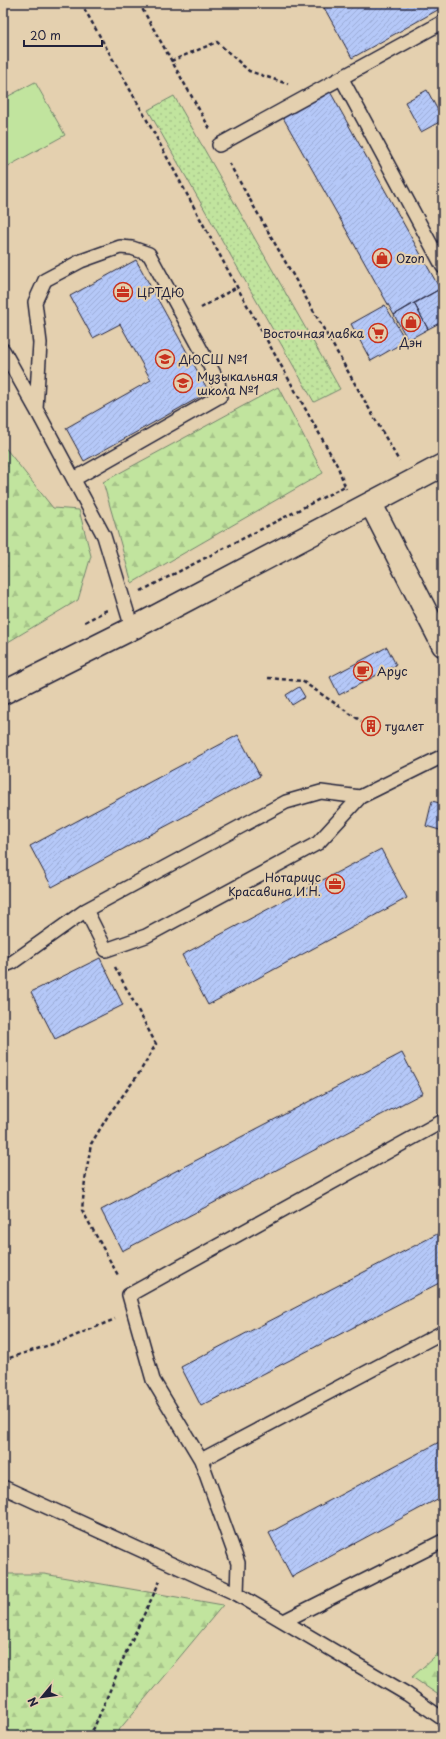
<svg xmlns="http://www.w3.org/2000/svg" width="446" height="1739" font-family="'Playpen Sans',sans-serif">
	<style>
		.grass { fill: url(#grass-dots); stroke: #72836c }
		.forest { fill: url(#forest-firs); stroke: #72836c }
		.pitch { fill: #c1e49e; stroke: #72836c }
		.building { fill: url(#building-hatch); stroke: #22223b }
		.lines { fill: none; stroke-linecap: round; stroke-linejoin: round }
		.service-casing { stroke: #22223b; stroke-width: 16 }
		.minor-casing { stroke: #22223b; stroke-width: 25 }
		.secondary-casing { stroke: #22223b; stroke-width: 25 }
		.path { stroke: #22223b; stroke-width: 2.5; stroke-dasharray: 4 3; stroke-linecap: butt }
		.service { stroke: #e4d0af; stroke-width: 13 }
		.minor { stroke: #e4d0af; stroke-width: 22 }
		.secondary { stroke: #e4d0af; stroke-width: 22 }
		.labels { text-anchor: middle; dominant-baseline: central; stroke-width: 4; stroke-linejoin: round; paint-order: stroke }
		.poi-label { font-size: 12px; fill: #22223b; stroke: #e4d0af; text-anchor: start }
	</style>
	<defs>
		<pattern id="grass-dots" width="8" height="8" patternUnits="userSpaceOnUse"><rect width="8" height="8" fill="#c1e49e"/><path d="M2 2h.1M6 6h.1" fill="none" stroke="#a6c389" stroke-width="1.8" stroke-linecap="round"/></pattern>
		<pattern id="forest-firs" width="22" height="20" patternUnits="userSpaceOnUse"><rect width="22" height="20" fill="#c1e49e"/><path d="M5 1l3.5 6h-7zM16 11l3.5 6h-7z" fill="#a6c389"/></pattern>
		<pattern id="building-hatch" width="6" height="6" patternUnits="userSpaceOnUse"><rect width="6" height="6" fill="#b5c8f8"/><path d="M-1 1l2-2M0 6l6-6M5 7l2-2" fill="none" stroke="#9bacd6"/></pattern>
	</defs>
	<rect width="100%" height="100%" fill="#e4d0af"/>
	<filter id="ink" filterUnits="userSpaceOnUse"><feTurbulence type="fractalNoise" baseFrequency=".025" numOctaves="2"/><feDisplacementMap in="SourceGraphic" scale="8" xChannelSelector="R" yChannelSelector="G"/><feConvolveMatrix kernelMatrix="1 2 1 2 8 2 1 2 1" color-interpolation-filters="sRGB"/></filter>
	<g filter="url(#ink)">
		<path class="grass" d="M174 96 340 389 314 402 148 110Z"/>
		<path class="forest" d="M278 387 323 473 132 583 103 482Z
			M3 445 53 508 79 510 91 556 78 600 3 645Z
			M3 1574H44L223 1605 114 1736H3Z
			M443 1649V1698L412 1677Z"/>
		<path class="pitch" d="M35 82 65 135 3 169V99Z"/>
		<path class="building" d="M443 3V7L352 58 322 4Z
			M328 88 440 289 394 315 281 114Z
			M427 90 443 120 421 132 405 102Z
			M136 260 209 392 84 461 66 428 151 380 120 324 93 338 70 296Z
			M440 289 443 293V321L428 329 414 303Z
			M414 303 428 329 408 340 394 315Z
			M385 305 406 341 371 361 351 324Z
			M387 647 396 665 339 695 330 677Z
			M299 687 305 697 292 705 286 695Z
			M374 720 377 726 368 731 365 726Z
			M238 735 260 776 52 887 30 846Z
			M432 801 443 804V831L426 826Z
			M381 849 407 898 208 1005 182 955Z
			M100 958 123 1005 55 1039 31 992Z
			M402 1053 423 1093 122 1251 101 1210Z
			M443 1231V1281L201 1406 181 1367Z
			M443 1440V1496L292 1577 269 1533Z"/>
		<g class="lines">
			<defs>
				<path id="service" d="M342 79 443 267
					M219 145 443 22
					M3 350 36 409
					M74 479 220 396 218 381 149 254 132 248 120 247 81 261 45 280 35 302 40 343 36 409 104 536 132 628
					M86 910 106 950 146 936 318 843 360 797 443 756
					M3 966 13 962 86 910 286 802 321 792 360 797
					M201 1460 443 1332
					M3 1487 237 1594 407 1694 443 1719
					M237 1594 238 1563 201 1460 153 1380 129 1295 443 1121
					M284 1621 443 1541"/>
				<path id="minor" d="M371 504 443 645"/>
				<path id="secondary" d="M3 693 145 622 443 465"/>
			</defs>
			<use href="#service" class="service-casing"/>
			<use href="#minor" class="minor-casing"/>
			<use href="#secondary" class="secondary-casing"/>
			<path class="path" d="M81 3 141 109 237 287 338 467 346 489
				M139 3 210 129
				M171 61 217 42 249 71 288 84
				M229 163 399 461
				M201 308 237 287
				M141 591 345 486
				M85 622 107 610
				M268 678 302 681 361 721
				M115 967 156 1044 138 1075 109 1114 91 1144 85 1180 82 1210 119 1277
				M3 1360 65 1340 115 1319
				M88 1736 94 1728 127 1650 160 1581"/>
			<use href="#service" class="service"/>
			<use href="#minor" class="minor"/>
			<use href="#secondary" class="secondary"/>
		</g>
	</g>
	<defs>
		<symbol id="shop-ring" viewBox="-11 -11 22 22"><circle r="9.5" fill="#e4d0af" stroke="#c8321e" stroke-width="1.5"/><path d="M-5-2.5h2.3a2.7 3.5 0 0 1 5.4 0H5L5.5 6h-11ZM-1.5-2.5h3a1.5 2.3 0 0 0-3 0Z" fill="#c8321e"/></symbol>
		<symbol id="office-ring" viewBox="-11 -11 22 22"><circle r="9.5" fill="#e4d0af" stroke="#c8321e" stroke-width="1.5"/><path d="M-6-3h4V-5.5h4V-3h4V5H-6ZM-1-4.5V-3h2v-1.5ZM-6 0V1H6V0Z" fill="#c8321e"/></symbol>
		<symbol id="supermarket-ring" viewBox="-11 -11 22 22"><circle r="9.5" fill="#e4d0af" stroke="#c8321e" stroke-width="1.5"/><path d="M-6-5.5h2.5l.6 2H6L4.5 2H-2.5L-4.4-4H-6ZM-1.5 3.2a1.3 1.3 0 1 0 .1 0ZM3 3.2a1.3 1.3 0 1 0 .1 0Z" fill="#c8321e"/></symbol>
		<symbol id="school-ring" viewBox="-11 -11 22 22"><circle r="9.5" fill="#e4d0af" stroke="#c8321e" stroke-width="1.5"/><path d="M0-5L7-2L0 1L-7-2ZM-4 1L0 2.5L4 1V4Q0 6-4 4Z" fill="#c8321e"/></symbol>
		<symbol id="cafe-ring" viewBox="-11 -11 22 22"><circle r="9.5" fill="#e4d0af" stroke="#c8321e" stroke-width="1.5"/><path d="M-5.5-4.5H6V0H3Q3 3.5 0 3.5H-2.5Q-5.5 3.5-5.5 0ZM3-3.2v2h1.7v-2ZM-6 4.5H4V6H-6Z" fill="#c8321e"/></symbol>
		<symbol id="building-ring" viewBox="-11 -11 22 22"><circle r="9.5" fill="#e4d0af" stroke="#c8321e" stroke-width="1.5"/><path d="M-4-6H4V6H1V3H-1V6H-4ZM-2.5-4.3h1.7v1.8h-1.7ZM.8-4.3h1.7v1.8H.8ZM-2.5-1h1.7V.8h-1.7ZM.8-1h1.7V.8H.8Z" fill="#c8321e"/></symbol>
	</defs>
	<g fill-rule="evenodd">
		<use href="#shop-ring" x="371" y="247" width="22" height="22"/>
		<use href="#office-ring" x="112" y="281" width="22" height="22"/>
		<use href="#shop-ring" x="400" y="311" width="22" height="22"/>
		<use href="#supermarket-ring" x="367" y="322" width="22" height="22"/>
		<use href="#school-ring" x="154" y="348" width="22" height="22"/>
		<use href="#school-ring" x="172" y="372" width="22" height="22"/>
		<use href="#cafe-ring" x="352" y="660" width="22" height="22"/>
		<use href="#building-ring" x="360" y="715" width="22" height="22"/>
		<use href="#office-ring" x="324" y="873" width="22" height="22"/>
	</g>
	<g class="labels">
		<g class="poi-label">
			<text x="396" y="258">Ozon</text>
			<text x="137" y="292">ЦРТДЮ</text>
			<text x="364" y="333" text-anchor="end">Восточная лавка</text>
			<text x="411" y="342" text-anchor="middle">Дэн</text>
			<text x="179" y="359">ДЮСШ №1</text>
			<text x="197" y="376">Музыкальная<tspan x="197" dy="14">школа №1</tspan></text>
			<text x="377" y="671">Арус</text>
			<text x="385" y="726">туалет</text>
			<text x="321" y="877" text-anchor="end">Нотариус<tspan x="321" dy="14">Красавина И.Н.</tspan></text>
		</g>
	</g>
	<rect width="446" height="1739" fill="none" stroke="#e4d0af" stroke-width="16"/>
	<rect x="8" y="8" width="430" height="1723" fill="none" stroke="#22223b" stroke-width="1.5" filter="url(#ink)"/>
	<g transform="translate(42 1697) rotate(241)" stroke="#e4d0af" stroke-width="3" paint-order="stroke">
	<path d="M0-3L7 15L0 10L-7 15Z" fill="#22223b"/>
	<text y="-6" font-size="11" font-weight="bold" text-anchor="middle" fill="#22223b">N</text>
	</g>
	<path d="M24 40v6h78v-6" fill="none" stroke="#22223b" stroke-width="2"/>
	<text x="30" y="40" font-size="12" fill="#22223b" stroke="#e4d0af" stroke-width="3" paint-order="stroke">20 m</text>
</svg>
